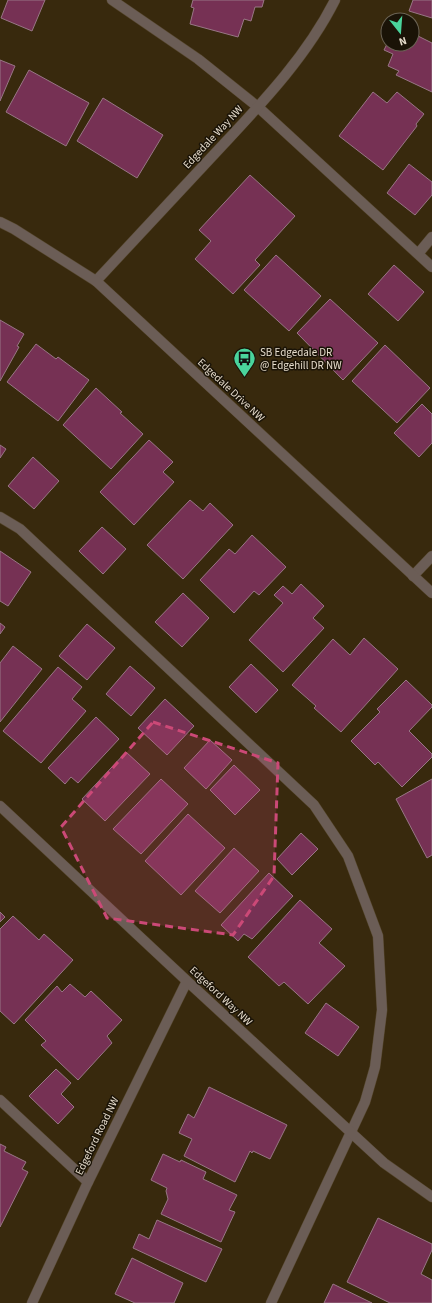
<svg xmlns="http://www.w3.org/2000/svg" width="432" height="1303" font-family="'Source Sans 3',sans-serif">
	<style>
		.building { fill: #763154; stroke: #987685 }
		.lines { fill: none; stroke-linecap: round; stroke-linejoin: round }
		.service-casing { stroke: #54452b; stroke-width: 11 }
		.minor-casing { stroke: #54452b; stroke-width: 11 }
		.tertiary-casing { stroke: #54452b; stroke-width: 11 }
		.service { stroke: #6b5d56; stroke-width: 10 }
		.minor { stroke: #6b5d56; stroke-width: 10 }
		.tertiary { stroke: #6b5d56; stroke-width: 10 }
		.marked { fill: #cb4977; fill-opacity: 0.2; stroke: #cb4977; stroke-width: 3; stroke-dasharray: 8 5; stroke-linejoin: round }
		.labels { text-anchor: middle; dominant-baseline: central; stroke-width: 3; stroke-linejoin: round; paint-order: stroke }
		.street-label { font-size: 11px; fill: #e5dbcb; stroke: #1a1307 }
		.poi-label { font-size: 11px; fill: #e5dbcb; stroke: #1a1307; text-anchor: start }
	</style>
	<rect width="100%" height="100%" fill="#38290d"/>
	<path class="building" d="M8 0H45L32 31 1 18Z
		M193 0H264L262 7H255L251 21 244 19 238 37 190 24 194 8 191 7Z
		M413 0H432V18L409 11Z
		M412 33 432 43V92L396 75 399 71 388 66 393 54 384 50 388 42V44H412Z
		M0 60 15 66 0 101Z
		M29 70 89 103 66 146 6 112Z
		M373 92 387 103 397 92 424 114 416 124 417 126 383 170 339 136Z
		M103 98 163 135 137 178 77 141Z
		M409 164 432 182V195L415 215 387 193Z
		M250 175 295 216 255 260 260 265 233 294 195 259 211 241 199 230Z
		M276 255 321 296 289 331 244 290Z
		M394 265 424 292 398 321 368 294Z
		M330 299 378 343 343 380 297 333Z
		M0 320 24 334 17 346 19 347 0 381Z
		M36 344 56 359 58 357 89 380 58 421 7 382Z
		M385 345 430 388 397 423 352 381Z
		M96 388 122 412 120 413 143 434 111 469 63 425Z
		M422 404 432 414V443L419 457 394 433Z
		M149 440 173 462 163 472 174 482 134 525 100 492Z
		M0 445 6 449 0 458Z
		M33 457 59 481 34 509 8 486Z
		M190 500 203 511 210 503 233 525 183 579 147 545Z
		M102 527 126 549 103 574 79 551Z
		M252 535 286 567 259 595 254 591 234 613 200 580 229 549 235 554Z
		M0 551 31 572 8 606 0 601Z
		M301 584 324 606 313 618 324 628 283 672 249 640 283 603 274 595 283 586 292 594Z
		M183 593 209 618 182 647 155 622Z
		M0 623 5 627 0 634Z
		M87 624 115 648 87 680 59 656Z
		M364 638 398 669 341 732 314 708 316 706 292 685 333 639 350 655Z
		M13 646 42 669 0 722V663Z
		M251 664 278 690 256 713 229 687Z
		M130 666 155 688 131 716 106 694Z
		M58 667 82 687 72 699 86 711 41 763 3 731Z
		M406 680 432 705V707L409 731 432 754V757L402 787 378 762 375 765 351 741 380 712 377 709Z
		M165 699 194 726 167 755 138 728Z
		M96 717 119 739 78 783 71 777 65 784 48 768Z
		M210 740 232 760 206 789 184 768Z
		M126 752 150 774 105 821 82 799Z
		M234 765 260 790 235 815 210 790Z
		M161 779 188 804 141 854 113 829Z
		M432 779V855L427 858 396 799Z
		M188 814 225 848 181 895 145 861Z
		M301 833 318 849 292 875 277 859Z
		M234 848 259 871 220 913 195 891Z
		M269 873 293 896 252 939 244 934 238 941 221 925Z
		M300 900 332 929 319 943 345 966 308 1004 284 982 279 986 248 957Z
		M0 912 5 917 0 922Z
		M13 916 39 940 44 934 73 960 14 1024 0 1011V929Z
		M70 984 85 997 91 991 122 1020 107 1036 112 1043 78 1080 41 1045 46 1041 25 1020 57 986 62 992Z
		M326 1003 359 1027 338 1056 305 1033Z
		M56 1069 71 1083 61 1094 74 1107 58 1124 29 1096Z
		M209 1087 287 1125 270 1159 253 1151 252 1153 250 1151 235 1182 184 1156 192 1139 179 1133 188 1114 194 1118Z
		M0 1144 6 1147 4 1151 26 1162 22 1169 28 1172 0 1227Z
		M163 1154 180 1162 181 1160 206 1172 203 1179 237 1195 229 1210 235 1212 221 1242 161 1214 168 1199 166 1191 167 1188 151 1180Z
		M378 1218 432 1244V1250L421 1274 432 1280V1303H390L347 1282Z
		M157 1220 222 1249 206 1282 133 1248 139 1234 149 1239Z
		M132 1258 183 1283 174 1303H135L115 1294Z
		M333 1284 372 1303H324Z"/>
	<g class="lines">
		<defs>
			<path id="service" d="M112 0 198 59 258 107 432 267
				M418 254 432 237
				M0 517 20 529 314 805 348 856 378 936 382 1010 375 1067 365 1102 271 1303
				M0 1100 88 1182"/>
			<path id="minor" d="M96 281C137 237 179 192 220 148 262 103 307 56 335 0
				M413 576 432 556
				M0 806 187 981 384 1163 432 1197
				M32 1303 88 1182 187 981"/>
			<path id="tertiary" d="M0 222 14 229 96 281 432 593"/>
		</defs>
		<use href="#service" class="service-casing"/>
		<use href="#minor" class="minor-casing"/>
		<use href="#tertiary" class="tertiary-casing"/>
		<use href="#service" class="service"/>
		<use href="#minor" class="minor"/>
		<use href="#tertiary" class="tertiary"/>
	</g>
	<path class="marked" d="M153 722 278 763 274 876 233 935 107 918 61 827Z"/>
	<defs>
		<symbol id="bus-pin" viewBox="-11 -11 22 30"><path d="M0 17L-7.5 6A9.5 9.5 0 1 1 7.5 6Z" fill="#4ad49c" stroke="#1a1307"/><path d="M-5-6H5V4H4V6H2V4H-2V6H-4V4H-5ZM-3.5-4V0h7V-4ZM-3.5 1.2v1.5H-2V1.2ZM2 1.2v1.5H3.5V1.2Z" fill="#111"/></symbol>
	</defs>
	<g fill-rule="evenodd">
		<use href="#bus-pin" x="232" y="346" width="25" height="34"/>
	</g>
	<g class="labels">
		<g class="street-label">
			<text transform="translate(213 137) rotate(-47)">Edgedale Way NW</text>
			<text transform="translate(231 390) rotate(43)">Edgedale Drive NW</text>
			<text transform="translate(221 996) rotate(43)">Edgeford Way NW</text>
			<text transform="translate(97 1136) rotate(-64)">Edgeford Road NW</text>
		</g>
		<g class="poi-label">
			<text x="260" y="352">SB Edgedale DR<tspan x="260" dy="13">@ Edgehill DR NW</tspan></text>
		</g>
	</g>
	<g transform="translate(400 32) rotate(163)"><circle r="19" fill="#1a1307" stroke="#6b6355"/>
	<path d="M0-3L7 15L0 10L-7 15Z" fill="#4ad49c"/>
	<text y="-6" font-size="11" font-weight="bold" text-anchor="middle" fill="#e5dbcb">N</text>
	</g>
</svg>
